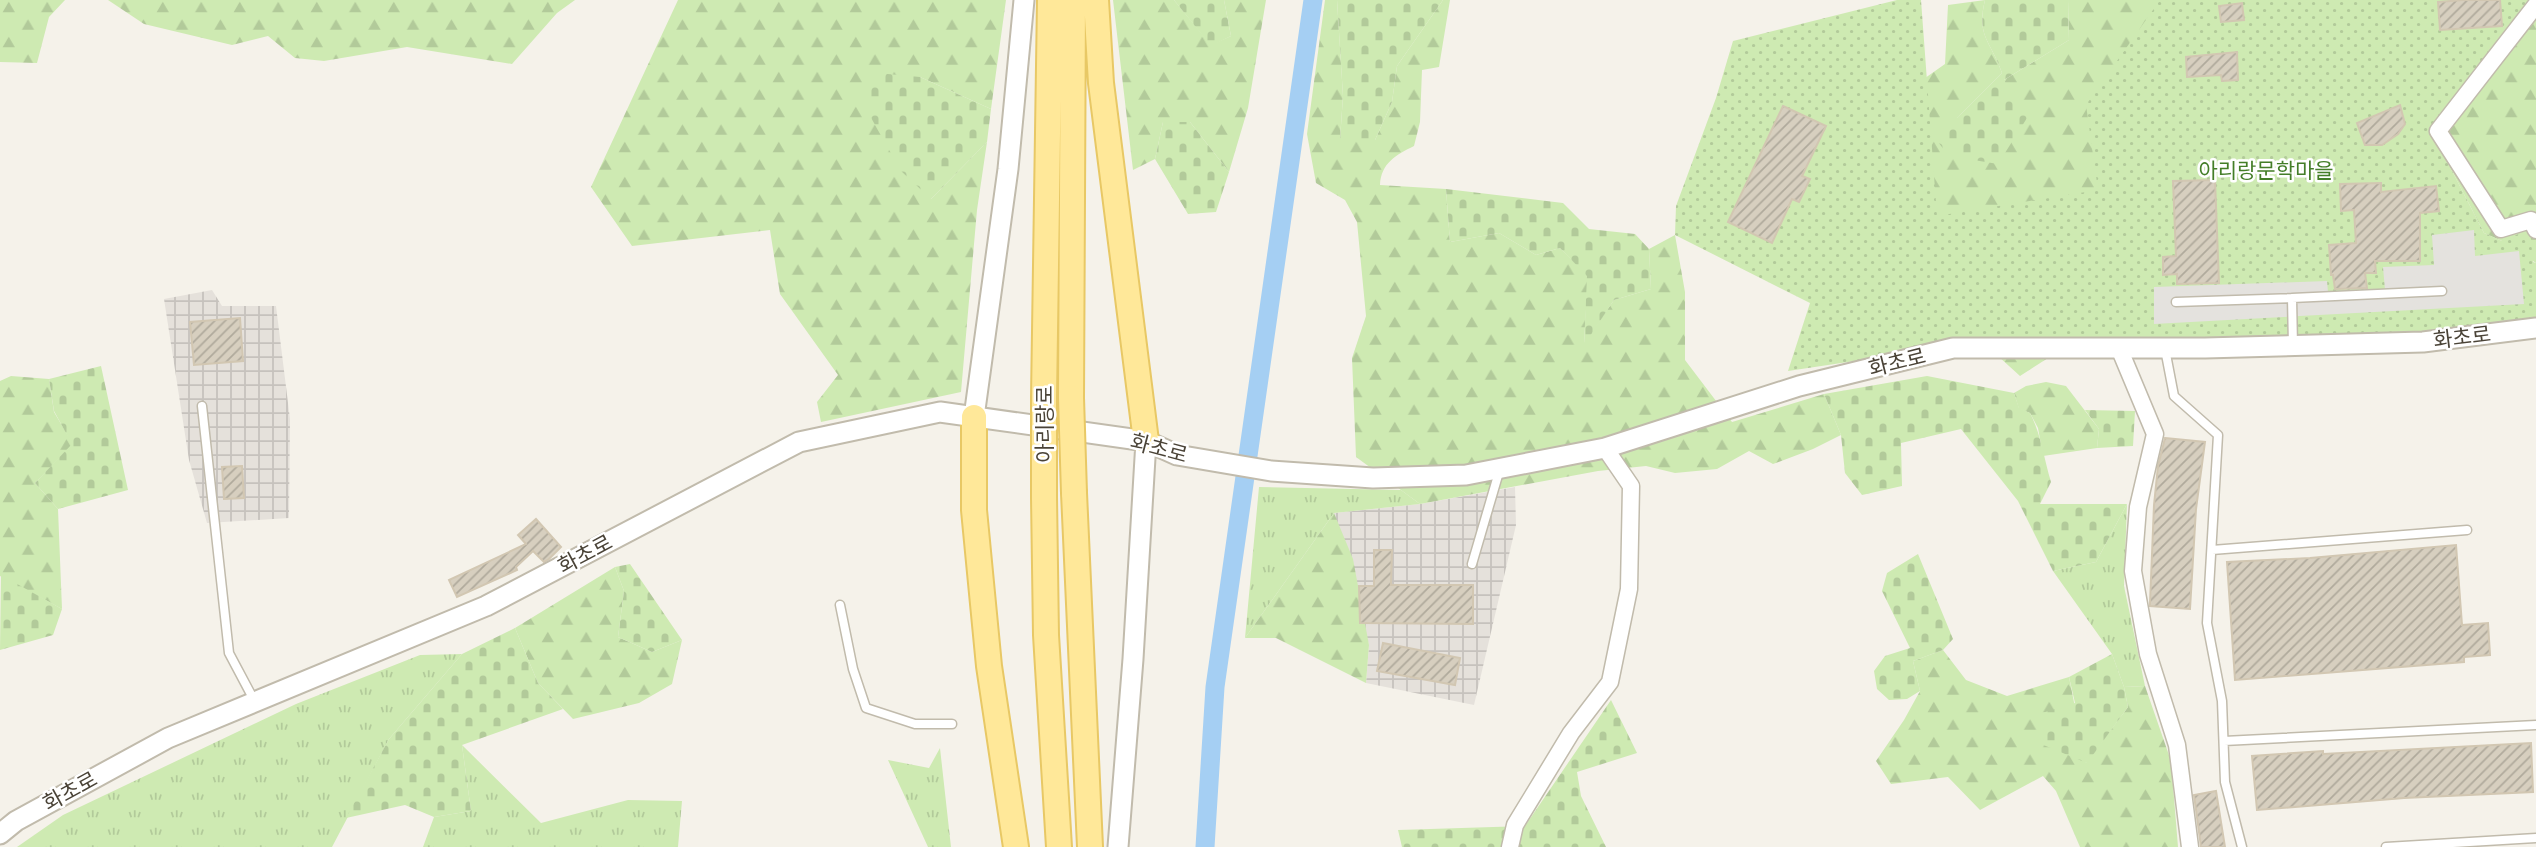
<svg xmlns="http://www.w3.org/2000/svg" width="2536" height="847" font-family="Figtree,'Noto Sans KR',sans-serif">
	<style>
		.industrial { fill: url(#industrial-grid) }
		.grass { fill: url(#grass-tufts) }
		.forest { fill: url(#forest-firs) }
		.cemetery { fill: url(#cemetery-stones) }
		.park { fill: url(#park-dots) }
		.parking { fill: #e4e2de }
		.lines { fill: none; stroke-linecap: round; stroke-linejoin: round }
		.canal { stroke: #a5cff3; stroke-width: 19 }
		.building { fill: url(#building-hatch); stroke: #d2c7b2; stroke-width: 2 }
		.service-casing { stroke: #c1bbac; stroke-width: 11 }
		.minor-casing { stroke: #c1bbac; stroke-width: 19 }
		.tertiary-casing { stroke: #c1bbac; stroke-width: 23 }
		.primary-casing { stroke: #e8c865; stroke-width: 28 }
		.service { stroke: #fff; stroke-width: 8 }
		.minor { stroke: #fff; stroke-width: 16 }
		.tertiary { stroke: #fff; stroke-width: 19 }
		.primary { stroke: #ffe899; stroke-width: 24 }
		.primary-bridge-casing { stroke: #e8c865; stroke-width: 28; stroke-linecap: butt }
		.primary-bridge { stroke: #ffe899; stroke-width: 24 }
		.labels { text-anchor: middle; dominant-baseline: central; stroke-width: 5; stroke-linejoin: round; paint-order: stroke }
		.park-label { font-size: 21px; fill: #447e28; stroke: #fff }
		.street-label { font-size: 21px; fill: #4a4337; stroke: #fff }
	</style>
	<defs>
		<pattern id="industrial-grid" width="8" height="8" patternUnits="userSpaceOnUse" patternTransform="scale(1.75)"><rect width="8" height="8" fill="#e5e1db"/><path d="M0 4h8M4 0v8" fill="none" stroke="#c6c2bd"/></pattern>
		<pattern id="grass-tufts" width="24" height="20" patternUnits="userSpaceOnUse" patternTransform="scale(1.75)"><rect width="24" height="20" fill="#ceeab2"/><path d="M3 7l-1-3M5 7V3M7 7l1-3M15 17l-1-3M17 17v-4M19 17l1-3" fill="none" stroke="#b2ca9a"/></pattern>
		<pattern id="forest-firs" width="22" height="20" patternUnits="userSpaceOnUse" patternTransform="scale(1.75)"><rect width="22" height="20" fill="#ceeab2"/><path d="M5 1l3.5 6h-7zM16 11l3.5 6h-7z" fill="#b2ca9a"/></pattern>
		<pattern id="cemetery-stones" width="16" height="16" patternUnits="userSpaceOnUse" patternTransform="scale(1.75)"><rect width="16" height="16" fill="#ceeab2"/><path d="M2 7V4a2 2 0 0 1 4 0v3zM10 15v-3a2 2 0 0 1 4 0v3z" fill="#b2ca9a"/></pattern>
		<pattern id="park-dots" width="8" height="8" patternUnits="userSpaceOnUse" patternTransform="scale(1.75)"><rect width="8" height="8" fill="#ceeab2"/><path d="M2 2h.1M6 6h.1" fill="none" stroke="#b2ca9a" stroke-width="1.8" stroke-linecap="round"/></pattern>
		<pattern id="building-hatch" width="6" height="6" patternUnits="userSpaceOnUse" patternTransform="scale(1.75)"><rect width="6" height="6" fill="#d7cfbf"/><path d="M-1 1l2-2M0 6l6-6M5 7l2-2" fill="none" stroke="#b0aa9c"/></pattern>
	</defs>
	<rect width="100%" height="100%" fill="#f5f2ea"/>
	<path class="industrial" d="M212 290 222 306H276L290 419 289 518 207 523 189 460 164 299Z
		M1515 487 1516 525 1474 705 1366 683 1369 645 1334 513 1420 504Z"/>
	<path class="grass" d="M1259 487 1401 490 1420 504 1334 513 1245 638Z
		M2127 504 2124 586 2145 686 2124 687 2112 654 2053 571 2096 562Z
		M462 654 389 739 332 847H17L63 815 296 704 420 655Z
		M462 745 541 823 628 800 682 801 678 847H423L434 817 471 811Z
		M940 748 951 847H928L888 760 929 768Z"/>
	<path class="forest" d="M0 0H65L49 17 37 63 0 62Z
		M108 0H575L557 13 512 64 407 47 324 61 295 58 268 36 232 45 144 24Z
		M678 0H1006L991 109 920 77 931 199 987 142 977 210 961 392 821 422 817 402 838 375 780 294 770 230 632 246 591 187Z
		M1113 0H1174L1211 45 1231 36 1224 0H1266L1248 108 1229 172 1190 122H1163L1155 159 1133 170Z
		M1325 0H1337L1343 96 1340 139 1375 140 1392 102 1397 66 1443 0H1450L1439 67 1422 70 1420 122 1414 146C1396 155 1381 163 1380 185L1446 189 1450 242 1499 233 1536 255 1560 248 1588 276 1584 343 1614 300 1651 289 1649 249 1675 235 1685 292V360L1732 422 1824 394 1841 435 1813 449 1773 464 1749 451 1717 469 1675 473 1646 466 1598 471 1420 504 1356 457 1352 358 1366 316 1357 222 1345 200 1316 183 1307 134Z
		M1985 0C1976 37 1991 41 2002 73L1957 118 2004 80 2069 40 2068 0H2216L2101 324 2020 376 1933 297 1891 102 1945 64 1948 5Z
		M2530 0H2536V263L2502 241 2484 233 2432 132Z
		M11 376 49 379 54 412 73 444 35 483 58 509 62 609 0 576V381Z
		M2046 382 2066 386 2099 429 2097 448 2043 456 2038 428 2030 413 2019 409 2014 393 2026 386Z
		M1334 513 1353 559 1369 645 1366 683 1276 638H1245Z
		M615 567 624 591 618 637 652 652 682 640 672 684 639 703 573 719 538 683 515 628Z
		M1943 650 1966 680 2007 696 2069 677 2086 763 2128 707 2124 687 2145 686 2171 761 2178 847H2080L2056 791 2043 776 1980 810 1948 777 1891 784 1876 761 1904 720 1920 691 1913 661Z"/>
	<path class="cemetery" d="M1174 0H1224L1231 36 1211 46Z
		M1337 0H1443L1397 66 1392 102 1375 140H1340L1343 96Z
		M1985 0H2068L2069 40 2004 80 2027 118 1998 164 1949 156 1938 142 1957 118 2002 73C1991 41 1976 37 1985 0Z
		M877 73 920 77 991 109 987 142 931 199 901 171 865 107Z
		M1163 122H1190L1229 172 1216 212 1188 214 1155 159Z
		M1446 189 1563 203 1589 229 1635 234 1649 249 1651 289 1614 300 1584 345 1587 276 1560 248 1536 255 1499 233 1450 242Z
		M101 366 128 490 58 509 35 483 72 444 54 411 49 379Z
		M1927 376 2014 393 2019 408 2030 413C2041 434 2044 459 2051 482L2040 504H2127L2096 562 2053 571 2018 501 1961 429 1901 443 1902 486 1862 495 1845 473 1841 435 1824 394Z
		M2085 410 2135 411 2133 446 2097 448 2099 429Z
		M1918 554 1953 639 1943 650 1913 661 1920 691 1907 699 1889 700 1877 689 1874 671 1885 656 1910 648 1882 591 1887 573Z
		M630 564 682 640 652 652 618 637 624 591 615 567Z
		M1 575 62 609 53 635 0 650Z
		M515 628 538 683 563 709 462 745 471 811 434 817 405 805 346 818 389 739 462 654Z
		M2112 654 2124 687 2128 707 2087 763 2041 744 2042 713 2075 703 2069 677Z
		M1611 700 1637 753 1577 772 1581 796 1606 847H1402L1398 830 1525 826Z"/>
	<path class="park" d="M1897 0H1921L1937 216 2098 190 2086 105 2160 0H2530L2432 132 2484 233 2502 241 2530 229 2533 262 2536 263V319L2449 334 1968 344 1788 371 1810 303 1675 235 1676 206 1716 98 1733 41Z"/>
	<path class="parking" d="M2474 230 2475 256 2519 251 2524 304 2154 324V287L2327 281 2328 292 2385 290 2383 267 2434 265 2432 235Z"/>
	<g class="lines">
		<path class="canal" d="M1205 847 1215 687 1313 0"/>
	</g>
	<path class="building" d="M2463 0H2500L2502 26 2440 30 2438 2Z
		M2242 3 2244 20 2221 22 2219 6Z
		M2237 52 2238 80 2222 81 2221 75 2187 77 2186 57Z
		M2400 105 2405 124 2398 134 2382 145H2365L2357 123Z
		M1783 106 1826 126 1802 176 1810 179 1799 202 1792 199 1772 243 1728 222Z
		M2215 180 2219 283 2177 284V274L2163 275V257L2176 256 2173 181Z
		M2381 183V192L2436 186 2439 211 2420 213V261H2375L2376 273H2365L2367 288 2335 289 2333 275H2331L2329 245 2356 243 2354 210 2341 211 2340 184Z
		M240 318 243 361 194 365 190 322Z
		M2165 438 2205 442 2196 509 2190 609 2150 606V603L2154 505 2158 466Z
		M242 466 244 498 224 499 222 467Z
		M536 519 561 547 549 559 544 562 533 551 516 567 517 570 457 597 449 580 526 544 518 535Z
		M2456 545 2462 625 2488 623 2490 655 2464 657V662L2235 680 2227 562 2310 558Z
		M1374 550H1392L1391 585H1473V624L1360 623 1359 586H1374Z
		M1383 643 1460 658 1455 685 1377 671Z
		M2531 743 2533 792 2404 798 2257 810 2252 756 2323 751V754Z
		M2216 791 2225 847H2201L2194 795Z"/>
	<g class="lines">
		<defs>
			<path id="service" d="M2176 302 2292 298
				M2293 346 2292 298 2442 291
				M2165 349 2174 396 2218 435 2207 623 2222 701 2225 782 2242 847
				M202 406 229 653 255 702
				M2212 550 2467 530
				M1472 564 1499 472
				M840 605 853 669 866 708 915 724H952
				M2224 741 2536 725
				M2386 847 2536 838"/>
			<path id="minor" d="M2536 5 2438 131 2501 229 2531 220 2536 230
				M2119 348 2155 434 2138 507 2133 571 2148 654 2177 745 2190 847
				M1510 847 1515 825 1571 733 1610 682 1629 589 1631 486 1605 448"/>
			<path id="tertiary" d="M974 417 1008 169 1024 0
				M0 834 16 821 168 738 486 606 799 442 940 412 1146 441 1177 455 1271 471 1373 478 1466 475 1605 448 1799 386 1953 348H2205L2423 342 2536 328
				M1118 847 1133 659 1146 441"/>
			<path id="primary" d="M1096 0 1101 83 1146 441
				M1044 398 1050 0
				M1071 398 1073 0
				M974 417V510L989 666 1016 847
				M1074 493 1090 847
				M1044 497 1046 635 1059 847"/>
		</defs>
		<use href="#service" class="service-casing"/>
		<use href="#minor" class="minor-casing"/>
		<use href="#tertiary" class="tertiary-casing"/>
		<use href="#primary" class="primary-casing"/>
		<use href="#service" class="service"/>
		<use href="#minor" class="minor"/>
		<use href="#tertiary" class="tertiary"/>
		<use href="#primary" class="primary"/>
		<defs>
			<path id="primary-bridge" d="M1071 398 1074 493
				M1044 497V398"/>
		</defs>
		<use href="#primary-bridge" class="primary-bridge-casing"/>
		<use href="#primary-bridge" class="primary-bridge"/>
	</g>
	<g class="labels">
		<g class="park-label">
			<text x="2266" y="170">아리랑문학마을</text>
		</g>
		<g class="street-label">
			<text transform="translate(2462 337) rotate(-7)">화초로</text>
			<text transform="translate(1897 362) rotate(-14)">화초로</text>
			<text transform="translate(1044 424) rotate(-90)">아리랑로</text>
			<text transform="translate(1159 448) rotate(15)">화초로</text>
			<text transform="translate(585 554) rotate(-28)">화초로</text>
			<text transform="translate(70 791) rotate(-29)">화초로</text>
		</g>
	</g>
</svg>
